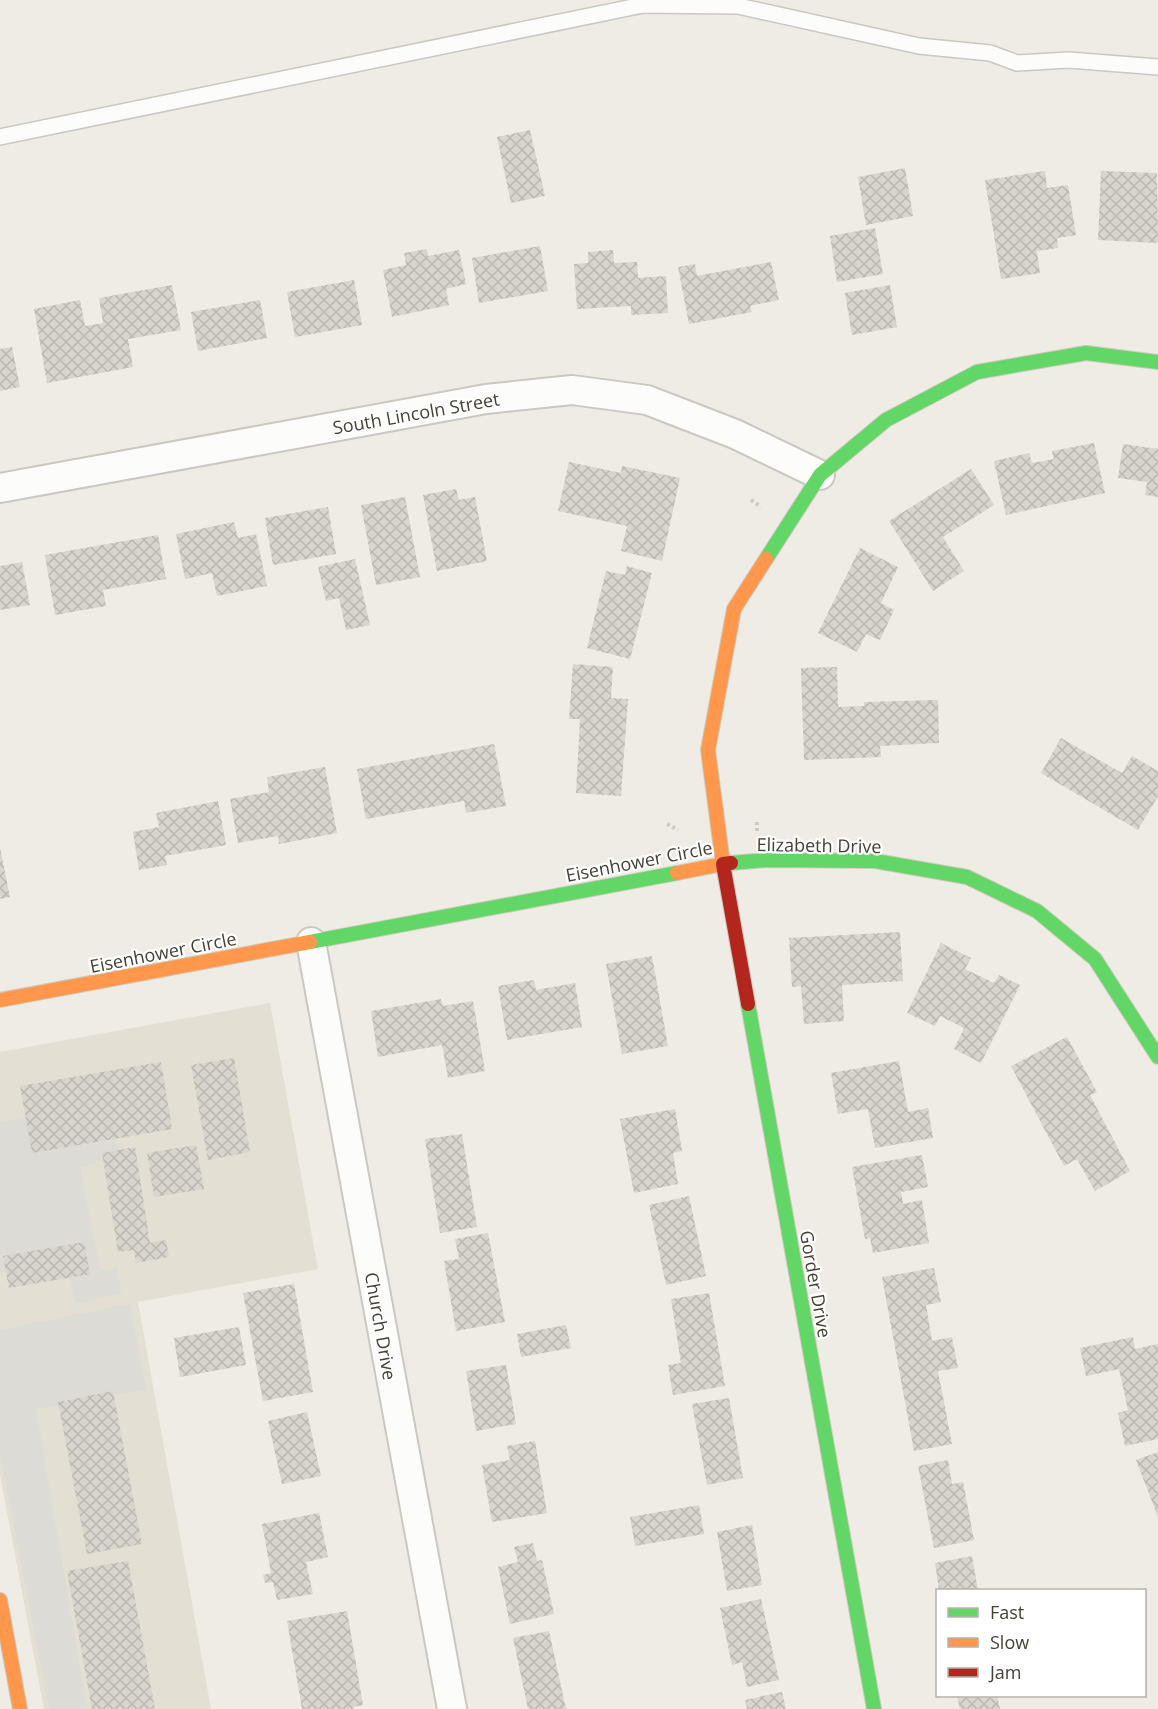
<svg xmlns="http://www.w3.org/2000/svg" width="1158" height="1709" font-family="'Open Sans',sans-serif">
	<style>
		.residential { fill: #e3dfd2 }
		.parking { fill: #dddbd5 }
		.building { fill: url(#building-cross-hatch) }
		.lines { fill: none; stroke-linecap: round; stroke-linejoin: round }
		.lane-casing { stroke: #cac8c1; stroke-width: 18 }
		.street-casing { stroke: #cac8c1; stroke-width: 32 }
		.fast-casing { stroke: #cecbbb; stroke-width: 16 }
		.slow-casing { stroke: #cecbbb; stroke-width: 16 }
		.jam-casing { stroke: #cecbbb; stroke-width: 16 }
		.path { stroke: #cccbc5; stroke-width: 4; stroke-dasharray: 3 3; stroke-linecap: butt }
		.lane { stroke: #fcfcfb; stroke-width: 15 }
		.street { stroke: #fcfcfb; stroke-width: 28 }
		.fast { stroke: #63d668; stroke-width: 14 }
		.slow { stroke: #ff974d; stroke-width: 14 }
		.jam { stroke: #b3261e; stroke-width: 14 }
		.labels { text-anchor: middle; dominant-baseline: central; stroke-width: 4.5; stroke-linejoin: round; paint-order: stroke }
		.street-label { font-size: 18px; fill: #433f32; stroke: #fff }
	</style>
	<defs>
		<pattern id="building-cross-hatch" width="8" height="8" patternUnits="userSpaceOnUse" patternTransform="scale(1.5)"><rect width="8" height="8" fill="#d7d5cd"/><path d="M0 0l8 8M0 8l8-8" fill="none" stroke="#bab8b0"/></pattern>
	</defs>
	<rect width="100%" height="100%" fill="#eeece5"/>
	<path class="residential" d="M270 1003 318 1269 138 1302 211 1709H44L0 1475V1052Z"/>
	<path class="parking" d="M26 1117 32 1153 116 1139 120 1158 80 1166 100 1270 117 1268 121 1293 75 1303 66 1259 0 1272V1123Z
		M130 1304 146 1389 36 1409 87 1709H49L0 1455V1330Z"/>
	<path class="building" d="M530 130 545 196 511 203 497 137Z
		M905 168 913 216 866 225 858 177Z
		M1045 171 1047 188 1068 185 1076 235 1057 238 1058 248 1037 251 1040 273 1001 279 985 180Z
		M1101 171 1157 173 1158 243 1098 240Z
		M875 228 883 274 837 282 830 236Z
		M540 246 548 291 479 303 472 258Z
		M427 249 428 256 459 250 466 284 446 289 449 305 392 317 383 270 406 265 404 253Z
		M613 250 614 263 637 262 638 278 666 276 668 313 631 315V306L577 309 574 264 588 263V252Z
		M771 262 779 300 750 306 752 312 689 324 678 267 695 264 697 276Z
		M354 280 362 325 295 337 287 292Z
		M172 285 181 330 128 339 133 367 47 383 34 309 80 300 85 326 103 323 99 298Z
		M890 285 897 327 852 335 845 293Z
		M260 300 267 338 198 351 191 312Z
		M12 347 20 387 0 391V349Z
		M1094 443 1105 493 1006 515 994 461 1029 453 1032 463 1054 459 1052 451Z
		M1123 444 1158 449V497L1145 495 1147 482 1118 478Z
		M569 462 621 473 622 466 680 478 662 561 621 551 627 526 558 511Z
		M971 469 994 505 943 537 964 571 933 591 889 521Z
		M456 489 459 500 475 497 487 561 437 571 423 495Z
		M405 497 420 577 376 585 361 505Z
		M328 507 336 554 273 565 265 518Z
		M234 522 238 538 256 534 267 586 217 596 212 573 185 579 176 534Z
		M158 535 166 579 103 590 106 606 55 615 45 555Z
		M860 548 898 567 881 603 894 610 880 640 866 634 857 652 818 633Z
		M355 559 370 625 346 630 339 598 326 601 318 567Z
		M22 562 30 605 0 610V566Z
		M627 566 652 573 630 659 587 648 606 571 625 575Z
		M573 664 613 667 611 698 628 699 621 796 576 793 580 719H569Z
		M837 667 838 707 864 706V702L938 700 939 743 880 746 881 757 804 760 801 668Z
		M1061 738 1122 773 1132 756 1158 771V796L1138 830 1041 773Z
		M494 744 506 806 466 813 464 801 366 819 357 769Z
		M325 767 337 833 279 844 278 836 238 843 230 799 269 792 267 777Z
		M218 801 226 845 165 856 167 865 139 870 133 832 159 827 156 813Z
		M0 848 10 897 0 899Z
		M900 932 903 981 842 985 844 1021 804 1024 801 986 792 987 789 938Z
		M941 943 971 958 965 969 994 983 999 975 1020 985 981 1063 954 1049 964 1028 940 1016 935 1026 907 1013Z
		M652 956 668 1046 622 1054 606 964Z
		M534 980 536 990 575 983 582 1027 507 1040 498 986Z
		M441 999 443 1006 473 1001 485 1071 448 1078 442 1045 378 1057 371 1011Z
		M1067 1037 1097 1092 1090 1095 1130 1171 1095 1191 1077 1159 1064 1166 1011 1066Z
		M234 1058 250 1152 208 1160 191 1065Z
		M899 1061 908 1112 928 1108 933 1138 875 1148 868 1109 838 1114 831 1073Z
		M161 1062 172 1129 32 1153 20 1086Z
		M675 1109 682 1151 673 1153 678 1184 634 1193 620 1119Z
		M462 1134 477 1227 440 1233 425 1139Z
		M196 1145 204 1189 154 1197 147 1153Z
		M135 1147 150 1243 166 1240 169 1257 136 1263 134 1250 118 1252 102 1153Z
		M922 1155 928 1187 901 1192 903 1204 922 1200 929 1243 873 1253 870 1238 865 1239 852 1167Z
		M689 1196 706 1276 666 1285 649 1205Z
		M488 1233 505 1322 456 1331 444 1261 459 1259 455 1239Z
		M84 1242 90 1274 9 1288 3 1256Z
		M934 1268 941 1302 926 1305 932 1341 952 1337 958 1368 938 1371 952 1444 914 1451 882 1277Z
		M294 1284 313 1392 263 1401 243 1293Z
		M709 1293 725 1386 673 1395 668 1365 681 1363 671 1299Z
		M566 1325 571 1348 521 1357 517 1334Z
		M239 1327 246 1365 180 1377 174 1338Z
		M1133 1337 1135 1349 1158 1344V1439L1125 1446 1118 1413 1128 1410 1119 1369 1086 1376 1080 1348Z
		M506 1365 516 1424 476 1431 466 1371Z
		M113 1391 142 1544 87 1554 58 1402Z
		M729 1398 743 1478 707 1485 692 1404Z
		M307 1412 321 1476 282 1484 268 1421Z
		M535 1441 547 1513 492 1522 482 1465 510 1460 507 1446Z
		M1158 1452V1517L1136 1460Z
		M948 1460 952 1484 963 1482 974 1540 934 1548 918 1466Z
		M699 1505 704 1534 635 1546 630 1517Z
		M319 1513 328 1557 306 1562 313 1594 277 1600 273 1582 265 1583 263 1575 271 1573 262 1524Z
		M752 1525 762 1585 727 1591 717 1532Z
		M533 1543 537 1561 542 1560 554 1614 510 1624 498 1567 518 1562 514 1547Z
		M972 1556 978 1590H939L935 1563Z
		M128 1561 155 1709H92L67 1571Z
		M761 1599 779 1680 747 1687 742 1662 732 1665 720 1608Z
		M347 1611 363 1705 353 1707V1709H302L287 1621Z
		M549 1631 566 1709H528L513 1638Z
		M782 1692 786 1709H747L745 1700Z
		M957 1696H997L1000 1709H960Z"/>
	<g class="lines">
		<defs>
			<path id="lane" d="M0 137 643 5 738 6 919 46 990 53 1017 63 1069 60 1158 67"/>
			<path id="street" d="M0 488 486 399 572 390 647 400 735 434 820 475
				M311 942 452 1709"/>
			<path id="fast" d="M766 559 820 475 886 420 977 372 1086 353 1158 362
				M731 863 767 860 875 861 967 877 1037 911 1095 959 1158 1057
				M310 942 677 873
				M748 1004 874 1709"/>
			<path id="slow" d="M677 873 723 864 708 750 734 609 766 559
				M0 1000 310 942
				M0 1600 20 1709"/>
			<path id="jam" d="M731 863 723 864 748 1004"/>
		</defs>
		<use href="#lane" class="lane-casing"/>
		<use href="#street" class="street-casing"/>
		<use href="#fast" class="fast-casing"/>
		<use href="#slow" class="slow-casing"/>
		<use href="#jam" class="jam-casing"/>
		<path class="path" d="M751 500 761 507
			M757 822V831
			M667 824 678 830"/>
		<use href="#lane" class="lane"/>
		<use href="#street" class="street"/>
		<use href="#fast" class="fast"/>
		<use href="#slow" class="slow"/>
		<use href="#jam" class="jam"/>
	</g>
	<g class="labels">
		<g class="street-label">
			<text transform="translate(416 413) rotate(-10)">South Lincoln Street</text>
			<text transform="translate(819 845) rotate(1)">Elizabeth Drive</text>
			<text transform="translate(639 861) rotate(-11)">Eisenhower Circle</text>
			<text transform="translate(163 952) rotate(-11)">Eisenhower Circle</text>
			<text transform="translate(816 1284) rotate(80)">Gorder Drive</text>
			<text transform="translate(381 1326) rotate(80)">Church Drive</text>
		</g>
	</g>
	<rect x="936" y="1589" width="210" height="108" fill="#ffffff" stroke="#b4b2ad" stroke-width="1.5"/>
	<rect x="948" y="1608" width="30" height="9" fill="#63d668" stroke="#b4b2ad" stroke-width="1.5"/>
	<text x="990" y="1619" font-size="18" fill="#433f32">Fast</text>
	<rect x="948" y="1638" width="30" height="9" fill="#ff974d" stroke="#b4b2ad" stroke-width="1.5"/>
	<text x="990" y="1649" font-size="18" fill="#433f32">Slow</text>
	<rect x="948" y="1668" width="30" height="9" fill="#b3261e" stroke="#b4b2ad" stroke-width="1.5"/>
	<text x="990" y="1679" font-size="18" fill="#433f32">Jam</text>
</svg>
